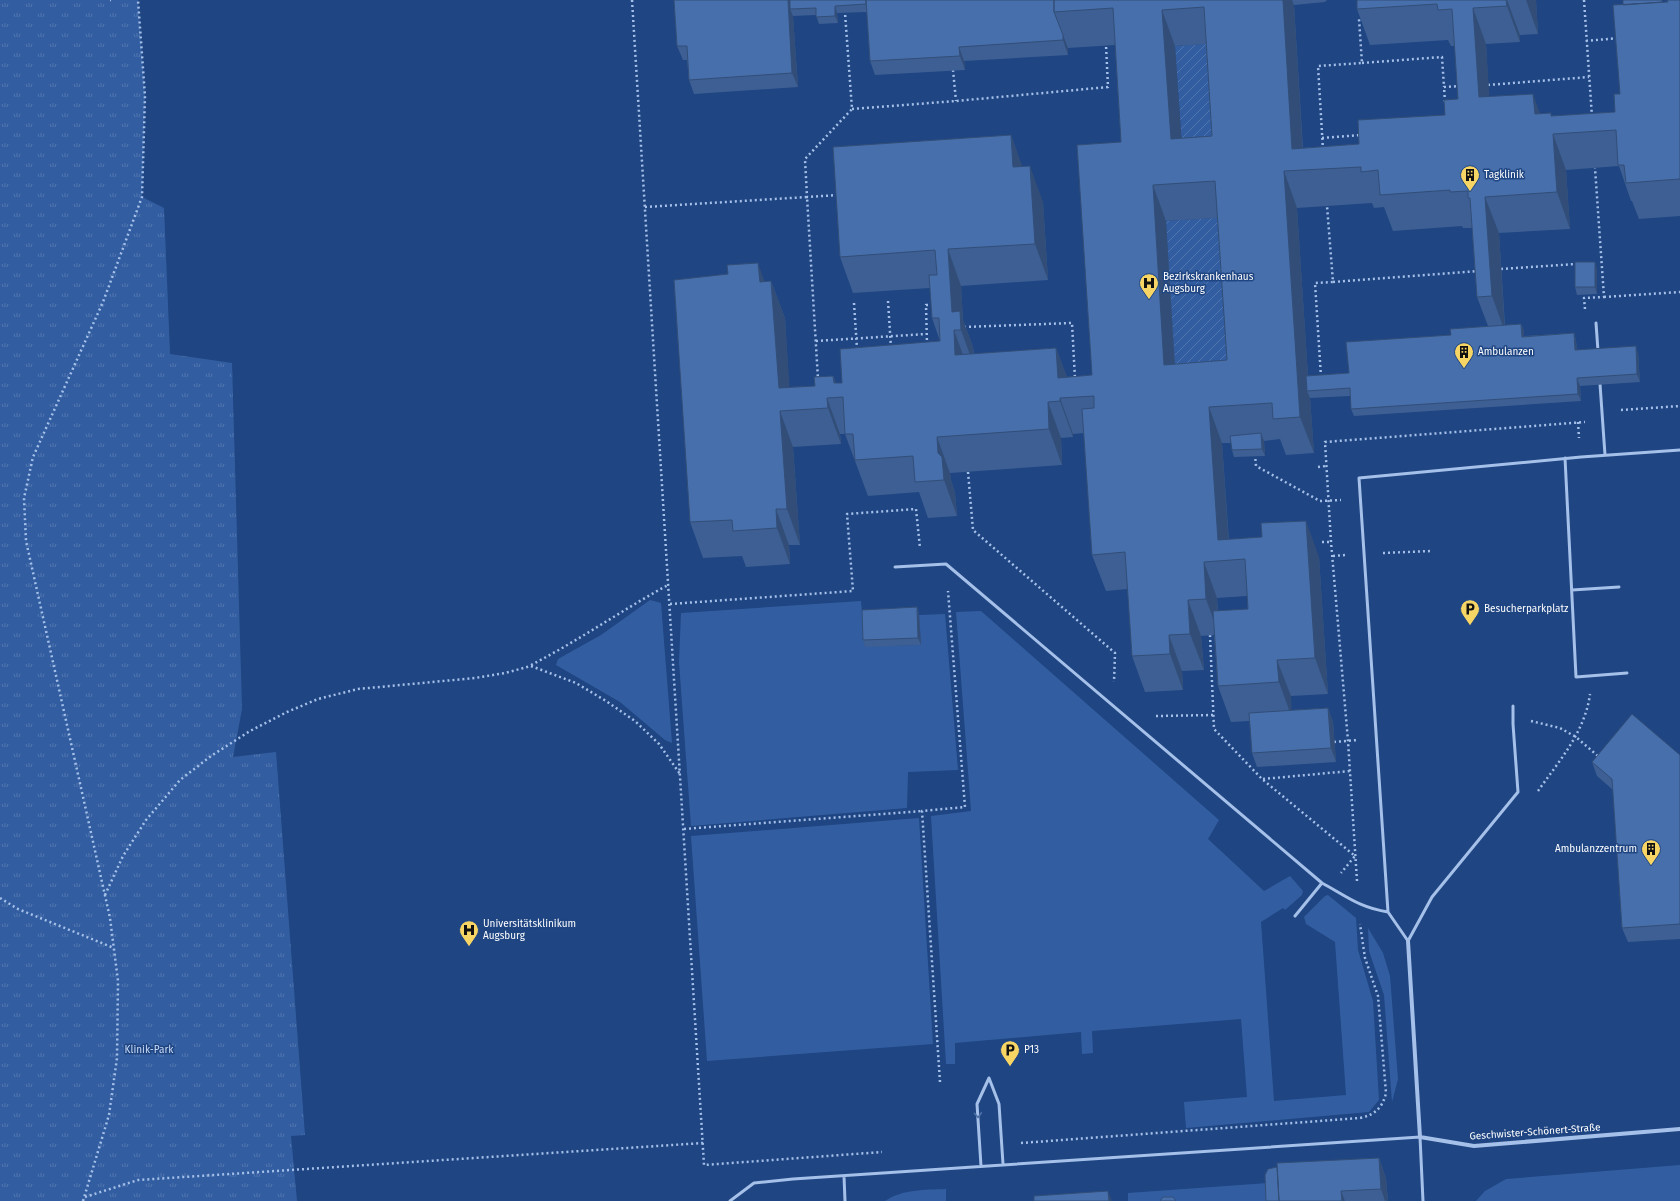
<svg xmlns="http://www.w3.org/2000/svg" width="1680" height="1201" font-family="'Fira Sans',sans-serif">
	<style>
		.grass { fill: #325ea1 }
		.park { fill: url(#park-tufts) }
		.garden { fill: url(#garden-furrows) }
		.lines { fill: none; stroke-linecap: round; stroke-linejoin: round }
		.path { stroke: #a5c0e9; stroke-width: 2.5; stroke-dasharray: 2 3; stroke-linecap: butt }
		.lane { stroke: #a5c0e9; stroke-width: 3 }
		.street { stroke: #a5c0e9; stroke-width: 4 }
		.wall { fill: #3d5f93; fill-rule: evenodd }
		.shaded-wall { fill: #324e78 }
		.building { fill: #476fab; stroke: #324e78; fill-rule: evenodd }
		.oneway { stroke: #4e70a6 }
		.labels { text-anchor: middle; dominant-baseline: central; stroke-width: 3; stroke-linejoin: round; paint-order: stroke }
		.poi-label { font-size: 10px; fill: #fff; stroke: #1f4582; text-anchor: start }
		.park-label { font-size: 10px; fill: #cadcf7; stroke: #1f4582 }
		.street-label { font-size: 10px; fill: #fff; stroke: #1f4582 }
	</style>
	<defs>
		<pattern id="park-tufts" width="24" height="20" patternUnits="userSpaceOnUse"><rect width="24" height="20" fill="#325ea1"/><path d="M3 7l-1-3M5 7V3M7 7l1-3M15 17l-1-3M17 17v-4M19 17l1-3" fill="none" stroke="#5176af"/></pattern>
		<pattern id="garden-furrows" width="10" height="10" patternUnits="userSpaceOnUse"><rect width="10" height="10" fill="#325ea1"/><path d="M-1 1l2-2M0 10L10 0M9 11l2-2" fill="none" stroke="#5176af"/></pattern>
	</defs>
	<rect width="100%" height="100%" fill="#1f4582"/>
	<path class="grass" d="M650 600 661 603 672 743 665 740 620 702 556 665 558 659 601 635Z
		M861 601 865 646 921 645 919 615 945 614 958 770 908 772 907 808 691 826 679 662 681 613Z
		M981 611 1219 820 1208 839 1264 891 1290 876 1303 891 1302 895 1285 910 1283 908 1261 922 1274 1101 1346 1095 1335 942 1306 924 1304 917 1325 896 1328 895 1356 918 1358 950 1373 1001 1379 1100 1369 1112 1186 1128 1184 1102 1247 1097 1241 1019 1092 1031 1093 1053 1082 1054 1081 1032 955 1043V1064H946L931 816 971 811 956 612Z
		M919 818 933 1044 707 1061 691 836Z
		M1368 928 1383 953 1390 976 1398 1079 1392 1102 1384 995 1369 951Z
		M1680 1165V1201H1476L1485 1191 1506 1179Z
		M1268 1183 1269 1201H1128V1193Z
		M946 1189V1201H885C903 1189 924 1190 946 1189Z"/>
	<path class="park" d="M0 0H138L145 96 142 197 164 208 170 354 232 363 242 709 233 757 276 752 305 1135 291 1136 297 1201H0Z"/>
	<path class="garden" d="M1217 43 1225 172 1184 175 1175 46Z
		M1229 217 1240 397 1177 401 1166 221Z"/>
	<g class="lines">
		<path class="path" d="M110 0H111
			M632 0 704 1165 882 1152
			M1584 0 1592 117
			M1586 41 1618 38
			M1362 63 1442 57 1444 87
			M953 70 956 101
			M1488 85 1589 77
			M1445 102 1444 87 1460 86
			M852 109 956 101 1108 87 1106 45
			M1322 138 1361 135
			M1323 150 1318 66 1362 63 1359 19H1364
			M838 195 807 197 805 159 852 109 845 13
			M645 207 807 197 818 379
			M1501 269 1576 264
			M1333 282 1478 271
			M1604 297 1680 292
			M888 301 891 348
			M854 303 857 349
			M1585 309 1584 298 1604 297 1595 168
			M964 327 1072 323 1075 379
			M816 341 926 334
			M927 345 926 305H933
			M1321 377 1315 283 1333 282 1327 206
			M1621 410 1680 406
			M1578 422 1579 438
			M1255 454 1256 466 1320 501 1341 500
			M1318 467 1326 466
			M968 472 973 530 1115 653 1114 682
			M1322 542H1331
			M1383 553 1431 551
			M1333 556 1346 555
			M670 604 853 591 847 514 916 509 920 548
			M1210 635 1214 729 1262 779 1355 856 1341 873
			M531 665C578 641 622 610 668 585
			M1156 716 1214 715
			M1531 721 1560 728 1576 737 1599 757
			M1334 742 1358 740
			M1263 779 1350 771
			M1538 791C1559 761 1585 732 1590 694
			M684 829 922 811
			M1357 881 1348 741 1331 542 1325 442 1585 422
			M105 895 123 856 146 820 180 780 211 756 250 731 287 712 318 699 358 689 475 678 505 673 531 666 576 683 606 701 635 721 659 744 680 774
			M0 898 18 909 114 948
			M940 1082 922 811 965 807 948 591
			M1021 1143 1360 1118C1375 1115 1383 1107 1386 1093L1378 996 1365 958 1360 924
			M85 1197 138 1180 703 1143
			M83 1201 109 1115 117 1058 118 981 110 918 26 541 24 498 33 457 103 302 142 197 145 96 138 0"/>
		<path class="lane" d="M1596 323 1598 351
			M1600 384 1605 455
			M1565 458 1576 677 1627 673
			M895 567 946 564 1322 883C1346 896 1360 908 1388 912
			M1572 590 1619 587
			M1513 706V724L1518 792 1432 897 1408 941 1388 912 1359 478 1581 457 1680 450
			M1295 916 1322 883
			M989 1078 999 1104 1003 1164
			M981 1166 977 1104 989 1078
			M844 1176 845 1201
			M730 1201 754 1183 793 1179 1420 1137 1423 1201"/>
		<path class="street" d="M1408 941 1420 1137 1474 1146 1680 1129"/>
	</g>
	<path class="wall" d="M674 0H1327L1325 2 1294 5 1303 148 1359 144 1445 115 1458 99 1455 46H1451L1448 40 1370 45 1357 9V0H1536L1538 34 1520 35V42L1486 44 1489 97 1541 114 1553 116 1615 112 1620 94 1664 2 1680 0V216L1639 219 1632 201H1631L1619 166 1566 170 1570 229 1499 233 1505 325 1521 324 1524 331V336L1574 333 1576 341 1577 350 1638 353 1640 382 1580 386 1581 401 1354 416 1351 409 1350 396 1310 398 1314 453 1286 455 1280 439 1264 441 1265 456 1234 457 1232 450 1231 443H1222L1229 540 1319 557 1328 694 1291 696V710L1328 708 1333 722 1336 762 1257 767 1252 753 1250 721 1231 722 1218 686 1214 635 1201 636 1204 670 1182 671 1183 690 1145 692 1132 656 1128 589 1106 591 1092 555 1084 433 1073 434V437L1061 438 1062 465 950 473 951 480 955 493 957 516 928 518 919 492 868 496 845 434H840L841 444 793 447 800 545H789L790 564 746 567 742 556 703 558 690 522 765 282 771 281 785 318 789 387 815 386 833 376 836 383H842L940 341 932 318 930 288 853 293 840 257 1011 135 1022 167 1043 202 1048 280 961 286 963 320 973 347 974 354 1056 348 1067 377 1092 375 1121 142 1115 45 1068 48V55L964 61 965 70 875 75 870 61 867 12 837 13 838 23 819 24 816 15 793 16 798 87 694 94 689 80 687 60H683L677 46ZM1206 44 1212 136 1181 138 1175 46ZM1372 203 1374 208 1384 207 1393 231 1462 226 1463 228H1472L1477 297 1488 326 1451 335 1349 373 1308 376 1297 208ZM1218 218 1227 360 1175 364 1166 221ZM1247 596 1248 609 1218 611 1217 598Z
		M1597 269V294L1577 295 1575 287Z
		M917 607 919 615 921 645 865 647 863 640Z
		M1680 755V939L1628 942 1622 928 1613 790 1597 776 1592 762Z
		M1379 1158 1386 1178 1388 1201H1266Z"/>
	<path class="shaded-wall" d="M788 0H792L790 9 793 16 798 87 792 73Z
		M1283 0H1292L1294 5 1304 170 1292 149Z
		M1507 0 1520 35V42L1507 6Z
		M1526 0H1536L1538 34Z
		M835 6 837 13 838 23 835 16Z
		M1473 8 1486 44 1492 134 1479 97Z
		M1162 10 1175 46 1184 175 1171 139Z
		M1063 35 1068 48V55L1063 40Z
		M959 47 964 61 965 70 960 56Z
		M1533 94 1546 130 1535 114Z
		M1553 134 1566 170 1570 229 1557 192Z
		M1011 135 1024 171 1013 167Z
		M1030 166 1043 202 1048 280 1035 244Z
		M1284 171 1297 208 1309 391H1307L1310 398 1314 453 1300 417Z
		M1153 185 1166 221 1177 401 1164 365Z
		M1485 197 1499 233 1505 332 1492 296Z
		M948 249 961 286 963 320 973 347 974 366 961 330 952 312Z
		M1595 262 1597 269V294L1595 287Z
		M758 263 771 299 760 282Z
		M771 281 785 318 791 410 779 388Z
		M1521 324 1524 331V344L1522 337Z
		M954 330 967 366 955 355Z
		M1574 333 1576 341 1578 357 1575 350Z
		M1636 346 1638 353 1640 382 1637 374Z
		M1056 348 1070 385 1058 378Z
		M833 376 841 397 834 383Z
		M1577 378 1580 386 1581 401 1578 394Z
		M827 398 840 434 841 444 828 408Z
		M1060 398 1073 434V437L1060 401Z
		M1048 402 1061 438 1062 465 1049 429Z
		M1209 407 1222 443 1230 560 1218 540Z
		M780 411 793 447 800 545 787 509Z
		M1261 433 1264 441 1265 456 1262 449Z
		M937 437 950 473 951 480 955 493 957 516 944 480 938 453Z
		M776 509 789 545 790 564 777 528Z
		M1306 521 1319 557 1328 694 1315 658Z
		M1204 562 1217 598 1219 635 1206 599Z
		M1188 600 1201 636 1204 670 1190 634Z
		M917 607 919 615 921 645 918 638Z
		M1169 635 1182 671 1183 690 1170 654Z
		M1277 660 1291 696 1292 718 1279 682Z
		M1328 708 1333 722 1336 762 1331 748Z
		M1379 1158 1386 1178 1388 1201H1385L1381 1189Z
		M1108 1191 1112 1201H1109Z
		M1341 1191 1345 1201H1342Z"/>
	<path class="building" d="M674 0H788L792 73 689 80 687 46H677Z
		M790 0H866V4L835 6V16L816 17V8L790 9Z
		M866 0H1054V12L1063 35V40L959 47 960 56 870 61Z
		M1054 0H1283L1292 149 1359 144 1358 120 1445 115 1444 100 1458 99 1452 9 1438 10 1437 4 1357 9V0H1506L1507 6 1473 8 1479 97 1533 94 1535 114 1551 113V116L1615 112 1614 94H1620L1613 5 1668 2 1667 0H1680V179L1626 183 1624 165H1618L1616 130 1553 134 1557 192 1485 197 1492 296 1477 297 1470 198H1468V191L1450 192V190L1380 195 1378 170 1361 172V167L1284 171 1300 417 1273 419 1272 403 1209 407 1218 540 1262 537 1261 523 1306 521 1315 658 1277 660 1279 682 1218 686 1213 611 1248 609 1245 559 1204 562 1206 599 1188 600 1190 634 1169 635 1170 654 1132 656 1125 552 1092 555 1082 409 1094 408V396L1060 398V401L1048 402 1049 429 937 437 938 453 942 457 944 480 915 482 913 456 855 460 853 434H845L843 397 827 398 828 408 780 411 787 509H776L777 528 733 531 732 520 690 522 674 280 728 274 727 265 758 263 760 282 771 281 779 388 815 386 814 377 833 376 834 383H842L840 349 940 341 939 318H932L929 275H937L935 250 840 257 833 147 1011 135 1013 167 1030 166 1035 244 948 249 952 312 960 311 961 330H954L955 355 1056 348 1058 378 1092 375 1077 145 1121 142 1113 8 1054 12ZM1204 7 1212 136 1171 139 1162 10ZM1215 181 1227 360 1164 365 1153 185Z
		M1623 0H1662V2L1623 5Z
		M1575 262H1595V287H1575Z
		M1521 324 1522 337 1574 333 1575 350 1636 346 1637 374 1577 378 1578 394 1351 409 1350 388 1307 391 1306 376 1349 373 1346 342 1451 335 1450 329Z
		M1261 433 1262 449 1232 450 1230 436Z
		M917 607 918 638 863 640 862 610Z
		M1328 708 1331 748 1252 753 1249 713Z
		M1632 714 1680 755V924L1622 928 1612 779 1592 762Z
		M1379 1158 1381 1189 1341 1191 1342 1201H1279L1277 1163Z
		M1277 1167 1279 1201H1266L1265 1175 1268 1169Z
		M1108 1191 1109 1201H1034V1196Z
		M1163 1197H1173L1176 1201H1160Z"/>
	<defs><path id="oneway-chevron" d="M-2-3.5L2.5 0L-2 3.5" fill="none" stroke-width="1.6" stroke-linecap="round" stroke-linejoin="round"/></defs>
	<use class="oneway" href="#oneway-chevron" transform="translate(978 1115) rotate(86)"/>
	<defs>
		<symbol id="building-pin" viewBox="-11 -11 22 30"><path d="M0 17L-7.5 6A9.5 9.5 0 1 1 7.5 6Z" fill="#f7d565" stroke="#1f4582"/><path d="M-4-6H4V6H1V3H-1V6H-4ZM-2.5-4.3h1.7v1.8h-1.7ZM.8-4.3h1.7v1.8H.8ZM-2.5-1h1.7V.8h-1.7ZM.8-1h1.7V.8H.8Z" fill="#111"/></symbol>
		<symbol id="hospital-pin" viewBox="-11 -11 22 30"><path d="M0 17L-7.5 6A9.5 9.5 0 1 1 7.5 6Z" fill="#f7d565" stroke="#1f4582"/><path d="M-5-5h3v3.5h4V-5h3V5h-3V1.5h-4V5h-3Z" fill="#111"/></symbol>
		<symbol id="parking-pin" viewBox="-11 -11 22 30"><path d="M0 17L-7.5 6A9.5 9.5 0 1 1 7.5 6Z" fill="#f7d565" stroke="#1f4582"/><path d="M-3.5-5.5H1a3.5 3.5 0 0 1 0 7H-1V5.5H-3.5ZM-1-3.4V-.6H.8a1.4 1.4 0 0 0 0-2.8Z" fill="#111"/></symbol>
	</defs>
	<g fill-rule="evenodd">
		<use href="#building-pin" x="1459" y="164" width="22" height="30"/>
		<use href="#hospital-pin" x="1138" y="272" width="22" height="30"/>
		<use href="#building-pin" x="1453" y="341" width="22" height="30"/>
		<use href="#parking-pin" x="1459" y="598" width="22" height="30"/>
		<use href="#building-pin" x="1640" y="838" width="22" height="30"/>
		<use href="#hospital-pin" x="458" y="919" width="22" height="30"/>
		<use href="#parking-pin" x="999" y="1039" width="22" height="30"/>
	</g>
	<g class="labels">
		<g class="poi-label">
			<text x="1484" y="175">Tagklinik</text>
			<text x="1163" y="277">Bezirkskrankenhaus<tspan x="1163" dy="12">Augsburg</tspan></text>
			<text x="1478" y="352">Ambulanzen</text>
			<text x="1484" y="609">Besucherparkplatz</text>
			<text x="1637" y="849" text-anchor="end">Ambulanzzentrum</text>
			<text x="483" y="924">Universitätsklinikum<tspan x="483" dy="12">Augsburg</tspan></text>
			<text x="1024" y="1050">P13</text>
		</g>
		<g class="park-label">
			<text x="149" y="1050">Klinik-Park</text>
		</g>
		<g class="street-label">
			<text transform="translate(1535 1132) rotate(-4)">Geschwister-Schönert-Straße</text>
		</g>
	</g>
</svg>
